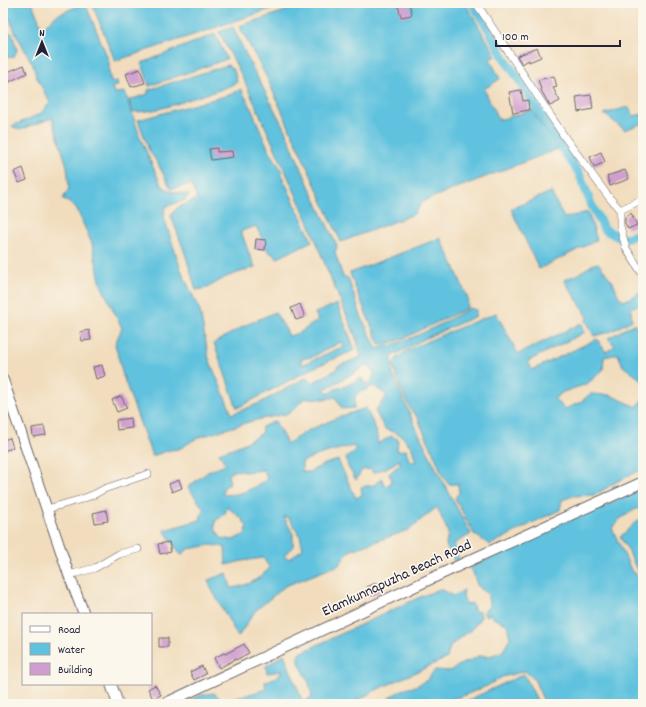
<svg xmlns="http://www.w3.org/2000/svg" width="646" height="707" font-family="Dekko,sans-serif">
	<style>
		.water { fill: #60c2de; stroke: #41728c; fill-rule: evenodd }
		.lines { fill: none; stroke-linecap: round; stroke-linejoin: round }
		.canal { stroke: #60c2de; stroke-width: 9 }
		.building { fill: #cf9dce }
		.minor-casing { stroke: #6a6368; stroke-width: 8 }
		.secondary-casing { stroke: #6a6368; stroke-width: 12 }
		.minor { stroke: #fff; stroke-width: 7 }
		.secondary { stroke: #fff; stroke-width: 10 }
		.labels { text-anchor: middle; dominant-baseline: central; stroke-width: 3.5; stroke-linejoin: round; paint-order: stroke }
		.street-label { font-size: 15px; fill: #22223b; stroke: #fbf7ec }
	</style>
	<rect width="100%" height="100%" fill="#fbf7ec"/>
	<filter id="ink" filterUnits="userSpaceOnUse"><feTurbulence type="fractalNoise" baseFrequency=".025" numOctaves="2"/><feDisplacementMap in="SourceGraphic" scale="8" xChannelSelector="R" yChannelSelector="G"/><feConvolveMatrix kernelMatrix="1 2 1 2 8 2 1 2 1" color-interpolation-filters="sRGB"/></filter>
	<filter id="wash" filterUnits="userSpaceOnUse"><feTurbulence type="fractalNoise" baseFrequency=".012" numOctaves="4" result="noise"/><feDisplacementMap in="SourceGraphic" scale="16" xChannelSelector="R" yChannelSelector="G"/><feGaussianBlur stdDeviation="0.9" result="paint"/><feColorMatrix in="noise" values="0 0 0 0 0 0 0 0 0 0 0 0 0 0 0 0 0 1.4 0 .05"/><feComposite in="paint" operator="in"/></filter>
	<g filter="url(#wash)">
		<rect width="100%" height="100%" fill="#f1ddbd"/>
		<path class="water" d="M3 3H32L42 28 57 15 85 3 109 61V73L111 82 117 81 118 86 112 87 114 93 125 92 140 137 161 185 170 191 189 195 185 200 165 207 164 217 181 270 200 311 209 359 232 414 260 403 307 377 312 383 336 370 338 366 361 357 356 337 328 272 309 223 243 78 219 32 233 27 249 61 284 128 310 188 337 246 335 253 343 277 348 278 361 316 377 349C410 342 441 324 470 308L476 310V316L424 339 392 356 393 375 415 426 443 482 471 534 454 544 459 559 454 561 446 545 448 532 437 507 408 530 349 551 339 565 285 586 255 611 238 637 211 588 208 580 227 573 231 588C250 585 256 581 270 568L263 558 242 561 226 565 225 547 211 545 188 549 181 555 164 530 200 520 203 508 188 487 209 471 226 465 219 453 243 444 261 434 262 427 275 421 287 444 307 431 339 417 366 408 376 430 378 444 391 436 398 439 397 451 406 450 409 460 416 462 412 448 401 435 385 429 375 411 387 396 374 386 356 394 354 408 342 409 336 397 324 399 305 398 290 413 252 421 197 438 179 449 170 450 152 456 123 376 115 344 122 328 101 285 92 244 76 207 63 199 69 188 67 166 52 118 19 130 12 126 40 114 50 103 36 76 33 65 16 34ZM365 365 375 373 370 384 364 383 362 378 344 387 334 389 330 393 323 390 354 373ZM353 446 356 450 346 458 348 467 356 480 362 470 370 469 373 473 386 468 400 460V464L389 474 392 480 390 484 384 486 382 478 374 485 361 487 362 495 356 498 338 460 325 464 309 472H302V462C318 454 335 450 353 446ZM236 470 245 472 264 470 267 479C254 488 239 497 222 494L224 487 230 484 228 474ZM227 507 240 517 247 526 245 534 233 540 221 538 215 528V521C221 517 226 515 227 507ZM284 517H288L300 536 303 549 288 559 284 555 293 547V534Z
			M91 3H289L115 61 93 6Z
			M310 3H465L496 56 490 59 500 79 484 89 499 120 532 110 558 149 423 201 414 214 341 242 266 76 239 26Z
			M12 33 17 50 14 57 3 58V34Z
			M215 34 227 59 149 86 142 63Z
			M228 65 234 70 237 82C223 90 209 93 193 98 174 105 154 112 133 112L129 100 148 94V90Z
			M241 89 250 106 269 150 282 171 281 174 312 241 278 258 268 251 256 226 241 231 248 251 255 267 226 277 207 288 196 290 185 253 171 216 177 208 197 199 191 184 171 189 157 162 149 150 138 120 232 94Z
			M628 107 634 116 643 114V123L625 130 604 114Z
			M551 192 564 218 588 212 597 240 539 269 511 209Z
			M440 238 451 259 468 299 467 308 402 339 380 346 355 287 350 273Z
			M598 263 613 282 618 295 624 301 637 294 643 289V304L635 306 631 310 632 320 612 331 594 336 586 320 588 317 564 280 576 275 594 264Z
			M337 304 355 350 313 368 237 408 214 343 244 326 275 312 286 330 289 336 301 332 318 320 315 313ZM341 342 344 346 302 365 301 359 312 357Z
			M496 313 518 354 582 323 585 332 528 361 532 370 597 339 606 352 615 346 608 338 634 324 643 336V381L623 366 618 354 604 357 603 370 587 384 563 392 554 399 565 409 581 402 590 394 610 395 637 407 643 398V469L616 482 595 495 573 496 562 500 560 510 538 520 490 545 474 534 455 498 459 493 458 484H448L443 476 431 447 422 428 418 418 411 410 401 389 396 376 394 365 396 359 406 351 437 337Z
			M643 487V507L634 510 620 519 612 528 632 572 635 573 643 589V704H545L534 679 525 671 502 677 487 686 465 695 449 700 441 704H390V697L402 690 416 686 427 680 435 670 449 671 465 662 470 661 478 656H490L503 651 510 638 507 624 493 618 491 614 486 616 483 613 489 606 488 595 477 585 473 572 469 568 493 557V553L597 508 599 509C607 506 614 501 622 497 629 494 636 491 643 487Z
			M643 518V584L628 550 620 537 638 520Z
			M440 589 453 596 464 590 463 595 466 605 472 603 475 612 480 611 481 617 472 629 450 646 447 658 374 691 351 704H181L201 695 214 693 224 702 266 689 265 682 278 676 282 671 267 673 266 666 284 654 303 702 312 697 309 683 299 662 298 654 420 597Z
			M524 674 539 704H460Z"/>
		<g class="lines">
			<path class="canal" d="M472 3 488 28 503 56 524 87 561 147 579 173 591 204 604 229 622 239 638 234 643 232"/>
		</g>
		<g id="blocks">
			<path class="building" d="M409 3 412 15 401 17 398 6Z
				M537 48 541 57 529 62V60L522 64 517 56Z
				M24 65 27 73 3 85V74Z
				M140 69 145 83 131 87 126 74Z
				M554 76 557 87 553 88 560 101 550 106 542 92 538 80Z
				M521 90 523 101 528 100 529 110 513 113 509 92Z
				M591 95 593 109 578 112 576 97Z
				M217 148V152L232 151 233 157 211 160 209 149Z
				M601 152 605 162 594 167 590 157Z
				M23 168 27 180 19 183 14 172Z
				M625 170 629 179 610 186 607 176Z
				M631 213 637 225 628 229 625 223V217Z
				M256 239 266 240 265 250 255 249Z
				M300 304 305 317 296 320 291 308Z
				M89 330 91 340 82 341 80 332Z
				M102 365 105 376 96 379 93 367Z
				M121 396 127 408 117 412 112 400Z
				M131 418 132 428 117 430 116 420Z
				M44 426 46 435 33 437 32 428Z
				M10 438 13 448 3 451V440Z
				M179 480 182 488 172 492 169 484Z
				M106 510 108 521 95 523 93 513Z
				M169 542 171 552 160 554 158 544Z
				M378 582 382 591 371 596 367 587Z
				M159 638H168V647H159Z
				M244 644 249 653 236 660V659L219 668 214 658 224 653 225 654Z
				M202 666 206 674 194 680 190 672Z
				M155 685 161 695 153 699 148 689Z"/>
		</g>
	</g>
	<g filter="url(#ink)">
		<use href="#blocks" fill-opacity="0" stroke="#6a6368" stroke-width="1"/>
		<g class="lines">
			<defs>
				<path id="minor" d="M476 3 566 139 608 196 620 210 643 199
					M620 210V226L626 248 643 275
					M47 509 82 499 95 494 104 489 148 474
					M69 575 95 568 119 554 138 549"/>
				<path id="secondary" d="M3 380 69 575 84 614
					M111 684 118 704
					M164 704 473 559 643 482"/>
			</defs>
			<use href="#minor" class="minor-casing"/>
			<use href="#secondary" class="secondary-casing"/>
			<use href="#minor" class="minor"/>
			<use href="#secondary" class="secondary"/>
		</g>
	</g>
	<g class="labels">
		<g class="street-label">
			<text transform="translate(397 579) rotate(-25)">Elamkunnapuzha Beach Road</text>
		</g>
	</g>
	<rect width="646" height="707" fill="none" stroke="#fbf7ec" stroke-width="16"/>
	<rect x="22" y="613" width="130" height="72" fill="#fbf7ec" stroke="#a4a2a5"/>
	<rect x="30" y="626" width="20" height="6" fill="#ffffff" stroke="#a4a2a5"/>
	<text x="58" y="633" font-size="12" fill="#22223b">Road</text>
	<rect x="30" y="643" width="20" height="12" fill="#60c2de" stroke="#a4a2a5"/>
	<text x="58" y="653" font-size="12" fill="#22223b">Water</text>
	<rect x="30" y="663" width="20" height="12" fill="#cf9dce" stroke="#a4a2a5"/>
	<text x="58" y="673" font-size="12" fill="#22223b">Building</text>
	<g transform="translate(42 42)" stroke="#fbf7ec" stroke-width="3" paint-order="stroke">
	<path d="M0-3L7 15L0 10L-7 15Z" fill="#22223b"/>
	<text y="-6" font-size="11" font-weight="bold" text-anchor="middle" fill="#22223b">N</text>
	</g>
	<path d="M496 40v6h124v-6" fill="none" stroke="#22223b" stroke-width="2"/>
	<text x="502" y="40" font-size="12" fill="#22223b" stroke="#fbf7ec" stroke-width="3" paint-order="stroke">100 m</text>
</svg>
